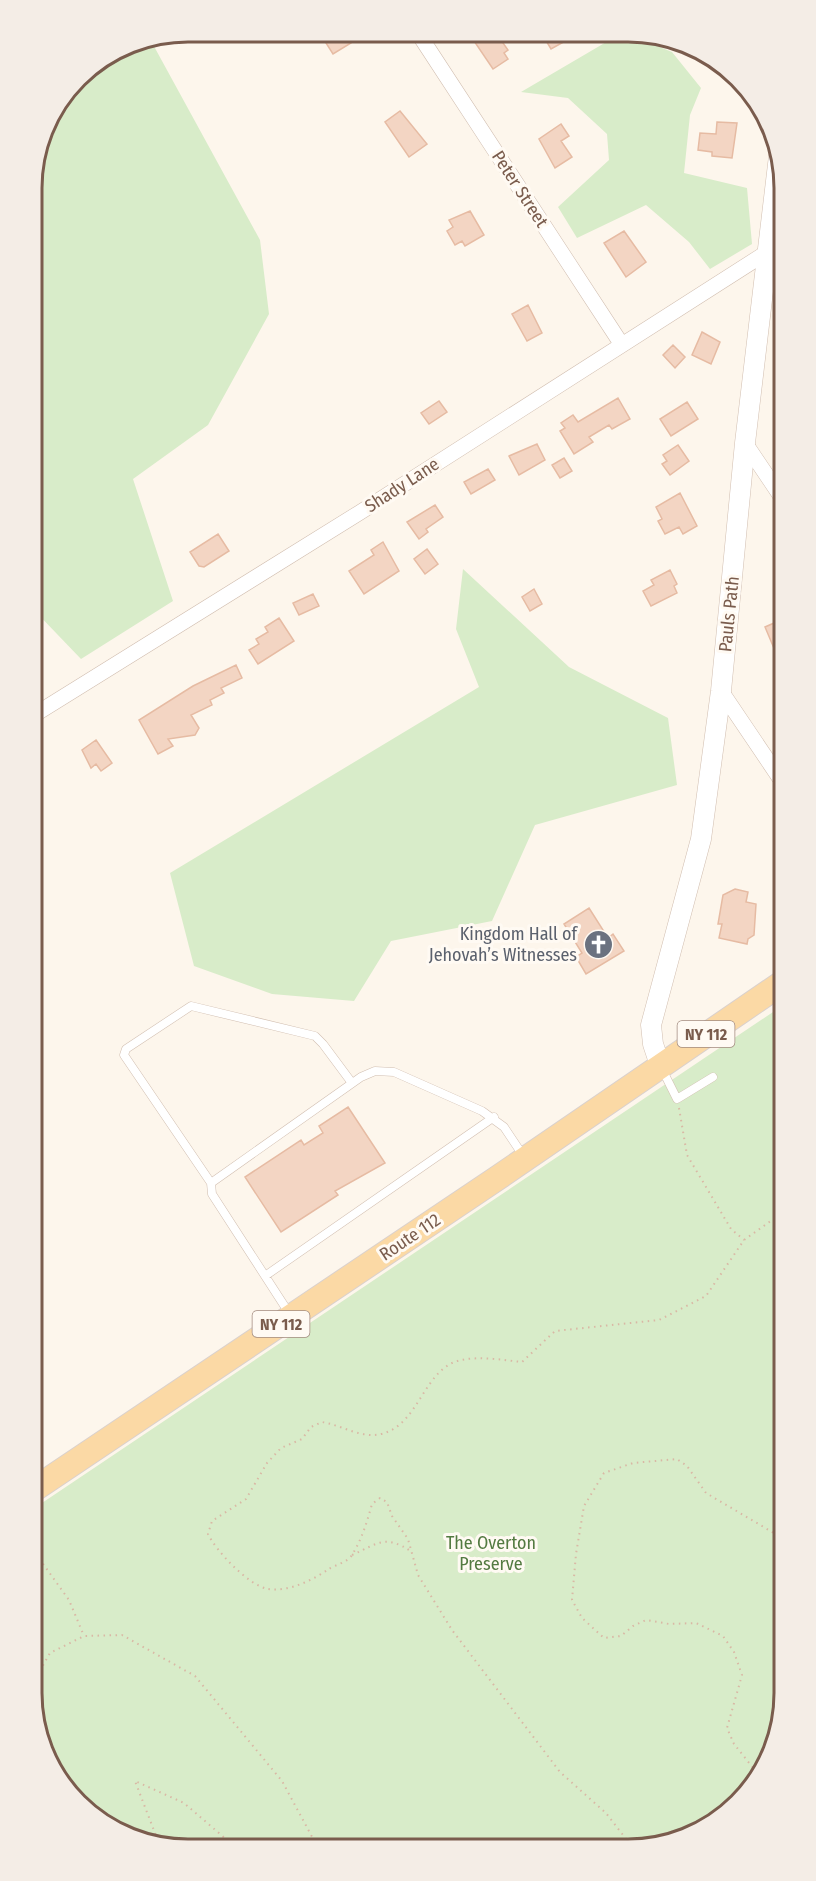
<svg xmlns="http://www.w3.org/2000/svg" width="816" height="1881" font-family="'Fira Sans Condensed',sans-serif">
	<style>
		.green { fill: #d8ecc9 }
		.building { fill: #f3d5c3; stroke: #e6bba3; stroke-width: 1.5 }
		.lines { fill: none; stroke-linecap: round; stroke-linejoin: round }
		.service-casing { stroke: #d1beb0; stroke-width: 9 }
		.minor-casing { stroke: #d1beb0; stroke-width: 16 }
		.tertiary-casing { stroke: #d1beb0; stroke-width: 21 }
		.primary-casing { stroke: #dad1cd; stroke-width: 26 }
		.path { stroke: #d9b8a5; stroke-width: 2; stroke-dasharray: 1.5 4.5; stroke-linecap: butt }
		.service { stroke: #fff; stroke-width: 8 }
		.minor { stroke: #fff; stroke-width: 15 }
		.tertiary { stroke: #fff; stroke-width: 20 }
		.primary { stroke: #fbd9a5; stroke-width: 24 }
		.labels { text-anchor: middle; dominant-baseline: central; stroke-width: 6; stroke-linejoin: round; paint-order: stroke }
		.shield { fill: #fffaf3; stroke: #a28b7f; stroke-width: 1.5 }
		.shield-label { font-size: 16px; font-weight: bold; fill: #7a5c4d }
		.street-label { font-size: 18px; fill: #7a5c4d; stroke: #fffaf3 }
		.worship-label { font-size: 18px; fill: #5b616d; stroke: #fffaf3; text-anchor: end }
		.park-label { font-size: 18px; fill: #537a41; stroke: #fffaf3 }
		.rim { fill: none; stroke: #7a5c4d; stroke-width: 3 }
	</style>
	<rect width="100%" height="100%" fill="#fdf6ec"/>
	<path class="green" d="M635 37 672 52 701 88 690 115 684 173 747 188 752 244 710 269 689 242 646 205 577 238 558 207 609 160 607 134 568 98 521 92 608 41Z
		M150 39 260 240 269 314 208 425 133 479 173 601 81 659 33 609 32 178 48 119 85 71 129 43Z
		M463 569 569 667 668 718 677 785 535 825 492 921 391 941 354 1001 272 994 194 966 170 873 479 687 456 629Z
		M782 1006 784 1703 772 1753 746 1796 668 1844 158 1847 85 1810 37 1733 36 1507Z"/>
	<path class="building" d="M319 32H345L351 43 333 54Z
		M480 33H496L508 50 504 53 508 59 493 69 472 38Z
		M542 34H578L551 49Z
		M400 111 427 144 409 157 385 122Z
		M717 122 737 123 732 158 712 156V152L698 150 700 133 716 134Z
		M561 124 569 136 561 141 572 157 555 168 539 139Z
		M470 211 484 235 465 246 462 241 455 245 447 231 453 227 449 220Z
		M624 231 646 262 626 277 604 243Z
		M528 305 542 333 527 341 512 314Z
		M702 332 720 342 711 364 692 355Z
		M673 345 685 357 675 368 663 355Z
		M618 398 630 419 612 429 609 425 589 437 593 442 574 454 560 431 565 428 561 423 573 415 578 422Z
		M439 401 447 412 429 424 421 413Z
		M687 402 698 419 671 436 660 419Z
		M537 444 545 460 519 475 509 456Z
		M678 445 689 461 670 475 662 464 667 461 663 455Z
		M564 458 572 471 560 478 552 465Z
		M488 469 495 480 471 494 464 482Z
		M680 493 697 526 683 534 679 527 665 534 658 521 662 519 656 507Z
		M435 505 443 517 426 529 428 532 419 539 407 522Z
		M218 534 229 551 204 567 199 566 190 552Z
		M383 542 399 571 364 594 349 571 374 555 371 550Z
		M427 549 438 564 425 574 414 559Z
		M670 570 677 584 674 586 677 593 651 606 643 591 654 585 651 580Z
		M534 589 542 604 530 611 522 597Z
		M313 594 319 606 299 615 293 603Z
		M279 618 294 641 258 664 249 650 259 644 256 639 268 632 265 627Z
		M781 620V665L765 627Z
		M236 665 242 678 221 688 224 693 210 700 212 705 191 715 199 728 195 735 168 739 173 746 158 754 139 720 193 686Z
		M96 740 112 763 101 771 96 764 91 768 82 750Z
		M735 889 748 892 746 902 756 904 754 935 748 939 747 944 719 938 722 924H718L723 895Z
		M589 908 608 938 613 934 624 951 586 974 576 957 582 953 564 924Z
		M348 1107 385 1163 335 1191 338 1195 281 1232 245 1177 301 1140 304 1145 323 1133 319 1126Z"/>
	<g class="lines">
		<defs>
			<path id="service" d="M662 1069 677 1099 713 1077
				M211 1183 124 1055 126 1049 191 1006 315 1036 323 1044 352 1083
				M265 1276 494 1117
				M289 1313 212 1194 211 1183 361 1077 375 1071 394 1072 482 1111 504 1127 524 1157"/>
			<path id="minor" d="M418 33 622 345
				M745 443 780 495
				M721 691 781 780
				M34 715 359 513 769 251"/>
			<path id="tertiary" d="M660 1065 653 1044 651 1025 701 839 721 691 745 443 779 156"/>
			<path id="primary" d="M36 1488 496 1179 782 983"/>
		</defs>
		<use href="#service" class="service-casing"/>
		<use href="#minor" class="minor-casing"/>
		<use href="#tertiary" class="tertiary-casing"/>
		<use href="#primary" class="primary-casing"/>
		<path class="path" d="M679 1108 687 1155 731 1229 744 1240
			M36 1554 69 1600 84 1636
			M352 1555C379 1543 385 1534 412 1552
			M37 1676 50 1653 84 1636 122 1635 195 1676 282 1781 317 1846
			M753 1785 754 1769 734 1744 727 1728 742 1675 734 1652 723 1636 696 1623 669 1624 646 1620 633 1626 621 1636 604 1638 582 1618 572 1600 576 1554 584 1506 604 1473 633 1463 677 1459 687 1466 706 1493 784 1539
			M630 1844 606 1813 560 1772 452 1630 418 1575 408 1539 392 1516 387 1502 380 1498 372 1504C367 1522 362 1539 352 1555 348 1562 335 1565 329 1569 312 1580 290 1592 268 1589 249 1586 216 1551 208 1534L212 1521 246 1499 267 1463 281 1448 302 1439 311 1427 322 1422C341 1425 362 1439 381 1434 420 1425 423 1368 461 1360 480 1356 503 1360 522 1362L555 1331 659 1320 706 1296 744 1240 775 1218 783 1216
			M157 1846 158 1841 135 1781 184 1803 234 1846"/>
		<use href="#service" class="service"/>
		<use href="#minor" class="minor"/>
		<use href="#tertiary" class="tertiary"/>
		<use href="#primary" class="primary"/>
	</g>
	<defs>
		<symbol id="church-disc" viewBox="-11 -11 22 22"><circle r="9.5" fill="#6b7280" stroke="#fffaf3"/><path d="M-1.2-6h2.4v3.5h3.3v2.4h-3.3V6h-2.4V-.1h-3.3v-2.4h3.3Z" fill="#fff"/></symbol>
	</defs>
	<g fill-rule="evenodd">
		<use href="#church-disc" x="582" y="928" width="33" height="33"/>
	</g>
	<g class="labels">
		<g class="shield">
			<rect x="677.5" y="1021" width="57" height="26" rx="4.5"/>
			<rect x="252.5" y="1311" width="57" height="26" rx="4.5"/>
		</g>
		<g class="shield-label">
			<text x="706" y="1034">NY 112</text>
			<text x="281" y="1324">NY 112</text>
		</g>
		<g class="street-label">
			<text transform="translate(520 189) rotate(57)">Peter Street</text>
			<text transform="translate(402 485) rotate(-33)">Shady Lane</text>
			<text transform="translate(729 614) rotate(-84)">Pauls Path</text>
			<text transform="translate(410 1237) rotate(-34)">Route 112</text>
		</g>
		<g class="worship-label">
			<text x="577" y="934">Kingdom Hall of<tspan x="577" dy="21">Jehovah’s Witnesses</tspan></text>
		</g>
		<g class="park-label">
			<text x="491" y="1543">The Overton<tspan x="491" dy="21">Preserve</tspan></text>
		</g>
	</g>
	<path d="M0 0H816V1881H0ZM188 42H628A146 146 0 0 1 774 188V1693A146 146 0 0 1 628 1839H188A146 146 0 0 1 42 1693V188A146 146 0 0 1 188 42Z" fill="#f4ede6" fill-rule="evenodd"/>
	<path class="rim" d="M188 42H628A146 146 0 0 1 774 188V1693A146 146 0 0 1 628 1839H188A146 146 0 0 1 42 1693V188A146 146 0 0 1 188 42Z"/>
</svg>
